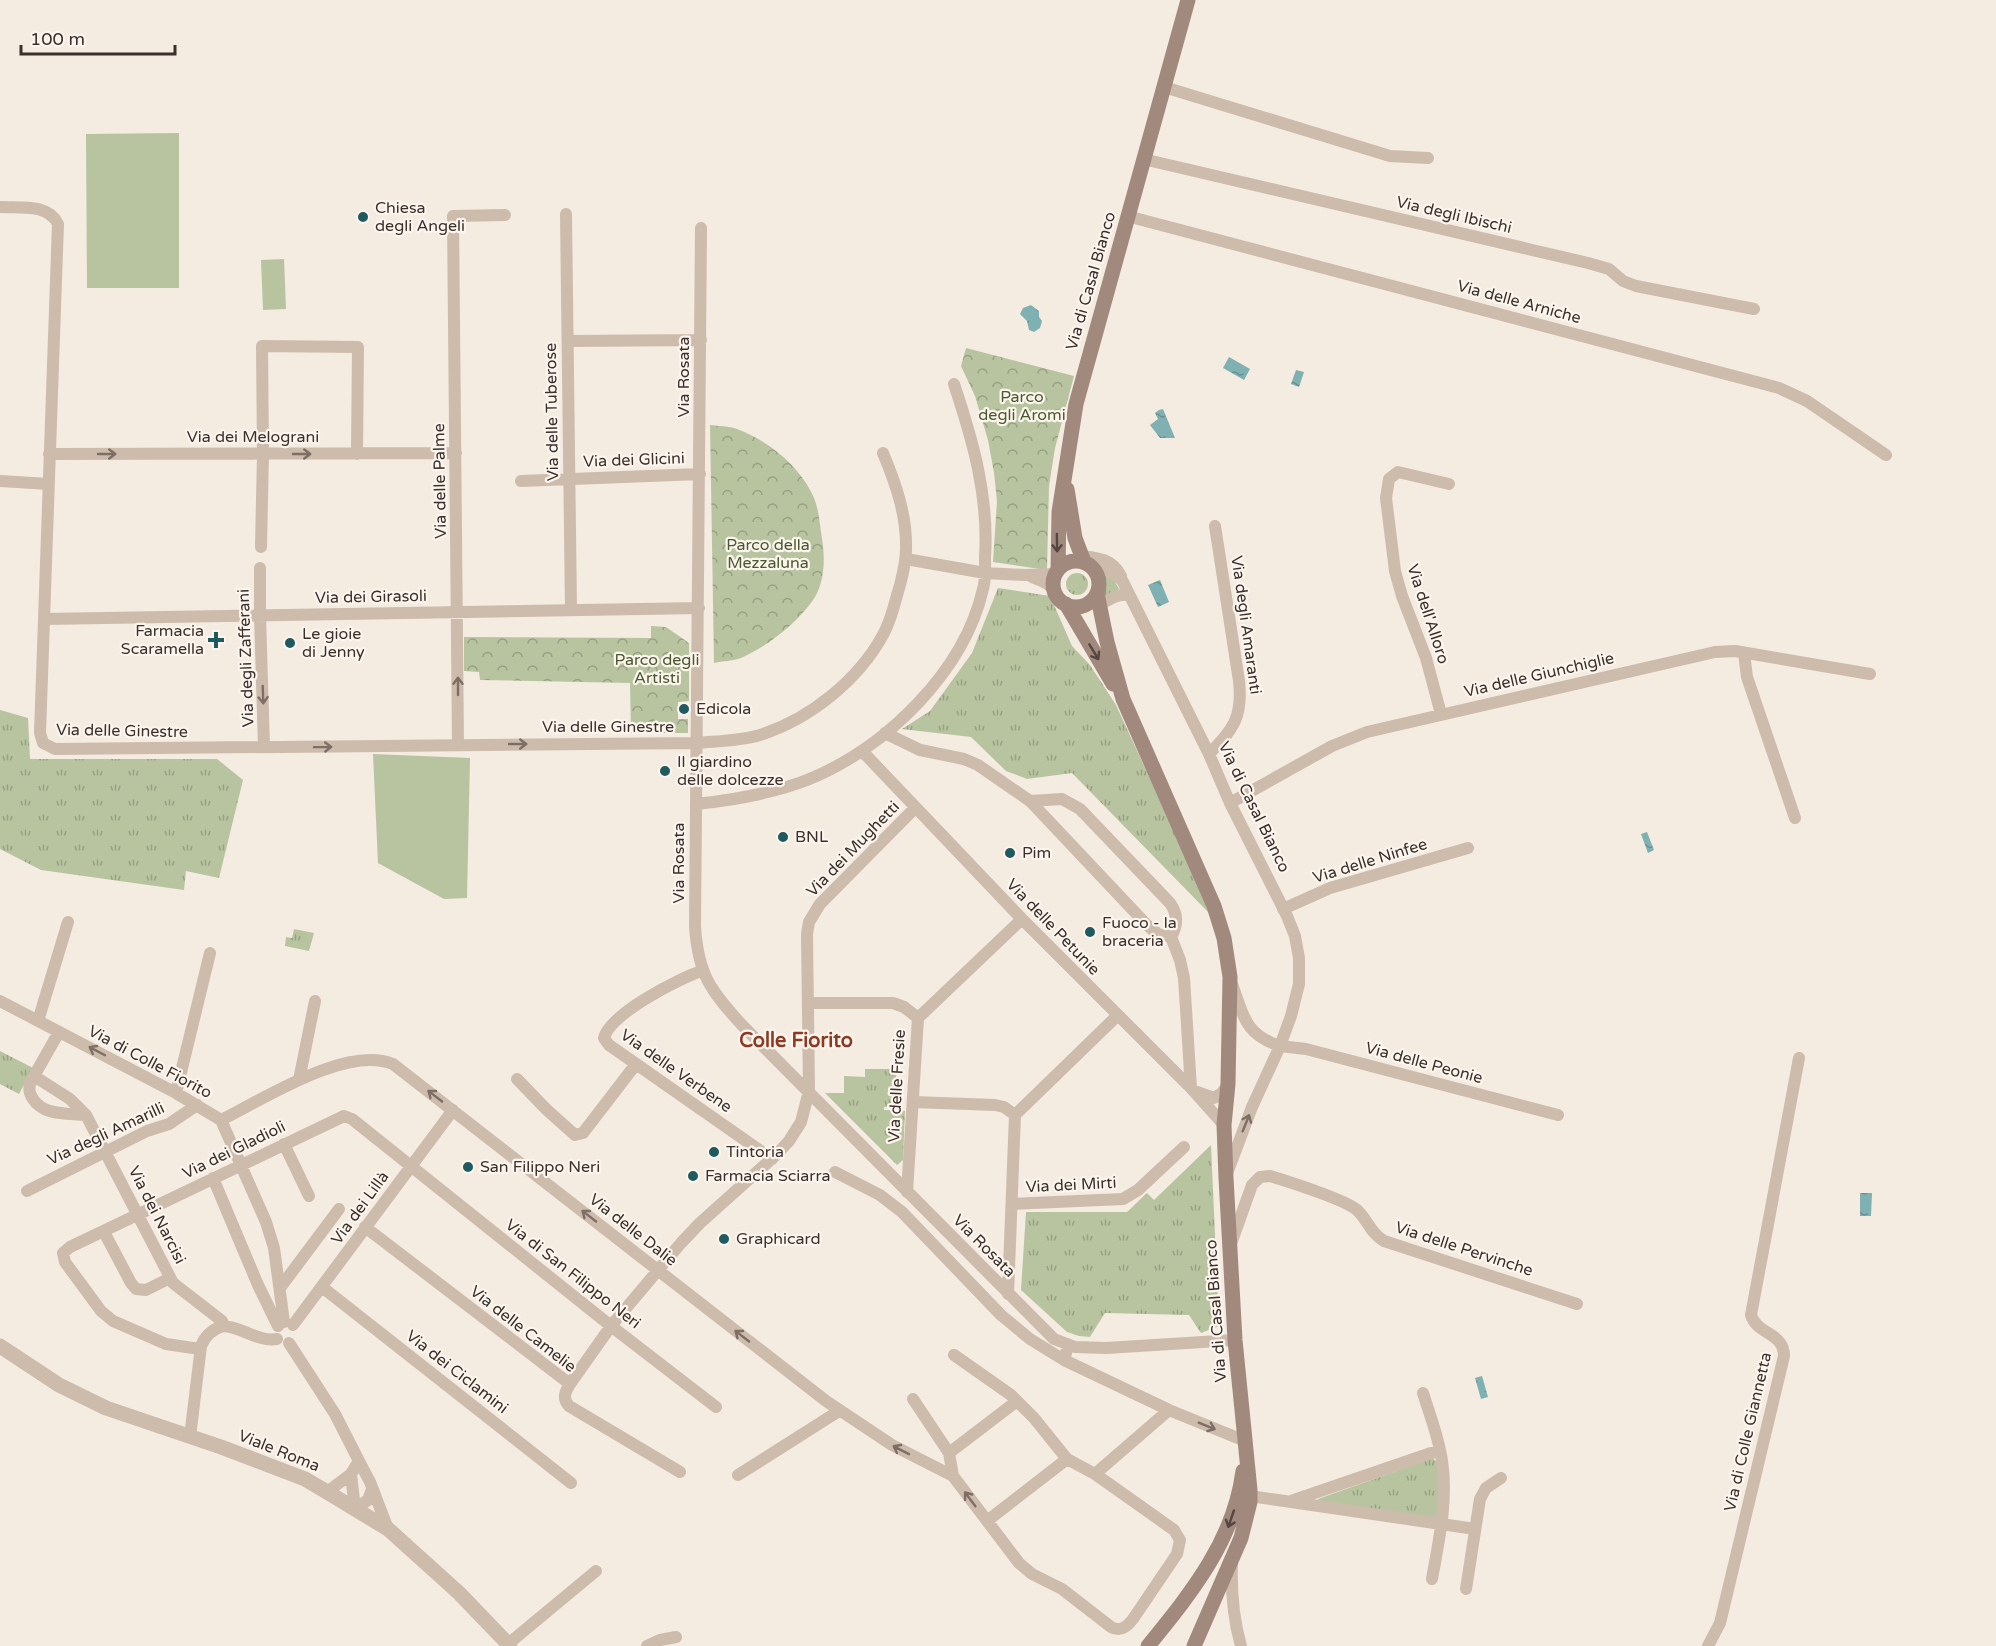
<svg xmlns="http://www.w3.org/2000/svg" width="1996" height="1646" font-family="'Varela Round',sans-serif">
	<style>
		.grass { fill: url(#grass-tufts) }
		.forest { fill: url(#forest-crowns) }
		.garden { fill: #b8c4a0 }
		.water { fill: url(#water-ripples) }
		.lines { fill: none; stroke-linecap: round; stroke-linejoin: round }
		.minor { stroke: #cdbbac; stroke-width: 12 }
		.tertiary { stroke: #cdbbac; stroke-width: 15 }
		.secondary { stroke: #a18a7d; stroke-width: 15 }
		.oneway { stroke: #7d6f65 }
		.oneway2 { stroke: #544640 }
		.poi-dot { fill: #1f5a5e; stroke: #fbf5ee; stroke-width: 2 }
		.labels { text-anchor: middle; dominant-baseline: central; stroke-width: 4.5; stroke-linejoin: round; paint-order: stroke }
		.poi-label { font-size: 16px; fill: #3b302b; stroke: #fbf5ee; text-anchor: start }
		.street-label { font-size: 16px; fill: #3b302b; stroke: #fbf5ee }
		.park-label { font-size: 16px; fill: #4a5a2e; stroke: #fbf5ee }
		.quarter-label { font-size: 20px; font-weight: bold; fill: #8c3b22; stroke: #fbf5ee }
	</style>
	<defs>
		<pattern id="grass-tufts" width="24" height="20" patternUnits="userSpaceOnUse" patternTransform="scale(1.5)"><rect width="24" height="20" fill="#b8c4a0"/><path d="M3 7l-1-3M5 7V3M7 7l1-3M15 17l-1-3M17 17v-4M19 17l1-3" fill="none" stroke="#97a083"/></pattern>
		<pattern id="forest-crowns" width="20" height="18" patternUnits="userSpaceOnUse" patternTransform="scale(1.5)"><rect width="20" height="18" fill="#b8c4a0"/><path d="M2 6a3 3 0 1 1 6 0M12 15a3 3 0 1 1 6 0" fill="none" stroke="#97a083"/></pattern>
		<pattern id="water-ripples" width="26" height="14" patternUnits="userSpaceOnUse" patternTransform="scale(1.5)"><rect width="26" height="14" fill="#7fb0b2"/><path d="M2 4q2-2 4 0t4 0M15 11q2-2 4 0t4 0" fill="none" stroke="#699091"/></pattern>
	</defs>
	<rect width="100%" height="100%" fill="#f4ebe1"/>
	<path class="grass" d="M1066 584a11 11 0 1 1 22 0a11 11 0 1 1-22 0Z
		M1100 574C1110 577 1115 580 1119 589L1107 596 1104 595Z
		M998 588 1050 596 1072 646 1090 665 1116 705 1175 833 1209 913 1072 773 1027 779 1006 771 971 737 902 729 930 711 972 653Z
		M0 710 28 718 30 759H217L243 780 219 878 186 871 184 890 41 870 0 849Z
		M294 929 314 933 309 951 285 946 286 937 292 938Z
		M0 1051 33 1068 19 1094 0 1084Z
		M865 1069H896L897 1108 884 1107V1110L905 1111 903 1160 897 1165 825 1093H844V1076L865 1077Z
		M1211 1145 1219 1326 1201 1333 1189 1315 1105 1313 1090 1337 1079 1336 1067 1332 1021 1290 1026 1212H1127L1147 1193 1154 1200Z
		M1433 1458 1438 1463 1439 1490 1438 1518 1320 1503 1318 1499Z"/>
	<path class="forest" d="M966 348 1074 376 1055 448 1049 486 1047 570 993 562 997 501 994 473 988 440 975 396 961 366Z
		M710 425C719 426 729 426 737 429 769 441 801 467 814 498 819 510 820 526 822 539 825 557 825 580 815 597 799 622 768 646 741 658 733 661 723 661 714 663Z
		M651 626 666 627 689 643V701L678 702V719H688V733H631L630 683 480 680 479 672 464 671V637L651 638Z"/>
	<path class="garden" d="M179 133V288H87L86 134Z
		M284 259 286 309 263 310 261 260Z
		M373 754 470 758 467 898 444 899 378 863Z"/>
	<path class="water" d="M1031 305 1039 311V317L1042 321 1040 328 1034 332 1029 330 1027 321 1020 314 1023 308Z
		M1229 357 1250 369 1244 380 1223 368Z
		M1296 370 1304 372 1299 387 1291 384Z
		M1163 409 1175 438H1160L1150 425 1158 419 1155 413 1159 410Z
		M1160 580 1169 602 1158 607 1148 585Z
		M1647 832 1654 850 1648 853 1641 834Z
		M1860 1193H1872L1871 1216H1860Z
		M1482 1376 1488 1397 1481 1399 1475 1378Z"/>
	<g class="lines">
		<path class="minor" d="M1164 87 1390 156 1428 158
			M1143 159 1588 263 1609 269 1623 281 1636 286 1754 309
			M0 207C19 208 48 203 58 224L40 733 43 743 55 749 697 743C718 741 740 741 760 735 810 719 859 680 884 633 892 618 895 601 900 585 903 573 906 562 906 549 907 516 896 484 883 453
			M566 214 571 610
			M1127 216 1779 388 1807 401 1886 455
			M701 228 695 926C698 974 710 990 742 1025L1054 1339 1075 1347 1106 1348 1235 1340
			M568 341 701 340
			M49 454 456 453
			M0 481 49 484
			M521 481 700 474
			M261 547 263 454 262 346 358 347 357 454
			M1082 556C1099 558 1112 559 1121 576
			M906 559 985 573 1025 575 1056 574
			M260 568V615L264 747
			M1093 568 1109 571 1122 580 1209 754 1230 803 1287 916 1295 936 1299 958V984L1291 1016 1280 1046 1306 1049 1558 1115
			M1032 577 1044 582 1054 588
			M1099 605 1114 597 1128 593
			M44 619 699 608
			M1744 653 1747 677 1795 818
			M1441 714 1426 658 1402 596 1395 571 1386 498 1389 479 1398 472 1449 484
			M885 733 920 750 964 759 978 765 1030 801 1147 925 1158 934 1171 937
			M458 745 453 216 505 215
			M862 751 1022 919 1191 1088 1224 1125
			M1209 754C1233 729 1243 718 1239 681L1215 526
			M1030 801 1062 799 1080 809 1170 903C1178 914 1178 925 1171 937
			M1230 803 1332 746 1367 732 1715 652 1735 651 1870 674
			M696 804C734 800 771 794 807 780 885 749 964 672 983 589 986 579 985 568 985 557 989 497 973 441 954 384
			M1283 909 1330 888 1468 848
			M1171 937 1180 960 1184 978 1191 1088
			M702 971C679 978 610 1014 604 1038L609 1045 772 1159
			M0 1001 176 1093 221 1120 266 1222 274 1248 284 1322
			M808 1003H893L904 1007 918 1018
			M38 1021 68 922
			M34 1076 59 1032
			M517 1079 547 1110 575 1135 583 1133 636 1064
			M299 1080 315 1001
			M1197 1092 1214 1098 1222 1093 1228 1084
			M176 1093 210 953
			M913 1102 995 1105 1004 1107 1015 1115
			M86 1115C67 1113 44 1116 33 1099 27 1090 29 1085 34 1076L70 1099 86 1115 173 1283 222 1321 223 1326C243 1327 257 1342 277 1339
			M221 1120C264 1099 346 1045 393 1064L826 1401 892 1445 953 1476
			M284 1144 309 1196
			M1228 1171 1252 1107 1280 1046C1244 1034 1244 1016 1232 984
			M835 1172 880 1195 902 1212 1001 1315 1030 1339 1064 1360 1068 1346
			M213 1178 258 1285 278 1326
			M27 1191 147 1131 169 1124 197 1105
			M907 1192 918 1018 1022 919
			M1012 1204 1123 1199 1138 1190 1184 1147
			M365 1227 570 1384C565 1392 562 1398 569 1406L680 1472
			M104 1232 131 1283 136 1289 146 1290 170 1278
			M1232 1241 1252 1185 1260 1177 1270 1176C1287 1181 1346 1200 1357 1210 1368 1220 1370 1233 1384 1241L1577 1304
			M322 1287 571 1483
			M280 1288 339 1209
			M1008 1294 1015 1115 1117 1016
			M293 1325 453 1110
			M289 1343 335 1414 359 1461
			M200 1349 166 1344 113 1321 101 1311 65 1262 63 1253 70 1247 344 1116 352 1119 611 1326 716 1407
			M954 1355 1011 1395 1034 1418 1067 1459
			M1064 1360 1169 1410 1245 1441
			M570 1384 611 1326 681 1243 700 1223 777 1154 789 1141 801 1122 809 1091 807 934 809 922 820 904 915 808
			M1423 1393C1430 1416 1439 1438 1442 1461 1448 1500 1439 1540 1432 1579
			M913 1399 949 1453 953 1476 1019 1563 1032 1574 1062 1589 1111 1627C1120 1632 1127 1627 1133 1619L1177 1554 1180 1540 1174 1530 1095 1474
			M190 1437 201 1346C205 1336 213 1329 223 1326
			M949 1453 1017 1401
			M351 1474 355 1509 368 1500 372 1489
			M738 1475 839 1411
			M327 1492 351 1474 359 1461 370 1482 388 1529
			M1250 1496 1475 1529
			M1291 1501 1440 1450
			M987 1521 1067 1459 1095 1474 1169 1410
			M1232 1562C1231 1591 1233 1618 1241 1646
			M1466 1589 1480 1499 1486 1488 1501 1478
			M508 1644 596 1571
			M647 1646 660 1640 676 1637
			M1708 1646 1720 1623 1784 1356C1784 1332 1757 1335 1751 1315L1799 1058"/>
		<path class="tertiary" d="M0 1346 59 1385 106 1408 221 1447 305 1479 327 1492 388 1529 459 1593 510 1646"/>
		<path class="secondary" d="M1067 489 1075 538 1084 562
			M1053 584a23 23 0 1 1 46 0a23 23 0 1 1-46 0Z
			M1058 570 1059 512 1076 404 1188 0
			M1097 593 1107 642 1123 699 1214 906 1224 938 1230 977 1228 1084 1224 1125 1226 1178 1235 1340 1250 1490V1502L1241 1538 1194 1646
			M1066 604 1113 684
			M1148 1646C1191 1593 1234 1541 1243 1471"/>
	</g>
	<defs><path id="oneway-shaft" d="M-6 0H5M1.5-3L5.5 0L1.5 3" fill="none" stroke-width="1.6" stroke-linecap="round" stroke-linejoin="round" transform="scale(1.5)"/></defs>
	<g class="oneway">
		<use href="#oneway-shaft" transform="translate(107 454)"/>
		<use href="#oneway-shaft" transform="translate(302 454)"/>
		<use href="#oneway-shaft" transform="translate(458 686) rotate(-90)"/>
		<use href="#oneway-shaft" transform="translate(263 695) rotate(88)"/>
		<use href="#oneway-shaft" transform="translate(518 744)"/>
		<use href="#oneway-shaft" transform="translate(323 747) rotate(-1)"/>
		<use href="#oneway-shaft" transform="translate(97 1051) rotate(-152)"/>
		<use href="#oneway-shaft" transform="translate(435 1096) rotate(-142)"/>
		<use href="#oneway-shaft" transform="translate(1246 1123) rotate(-68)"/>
		<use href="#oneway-shaft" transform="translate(589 1216) rotate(-142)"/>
		<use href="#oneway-shaft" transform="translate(742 1336) rotate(-142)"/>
		<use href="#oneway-shaft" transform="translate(1207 1426) rotate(22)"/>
		<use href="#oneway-shaft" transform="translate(901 1450) rotate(-153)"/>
		<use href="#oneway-shaft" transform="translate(970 1499) rotate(-127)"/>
	</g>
	<g class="oneway2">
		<use href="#oneway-shaft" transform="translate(1057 543) rotate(89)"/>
		<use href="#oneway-shaft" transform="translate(1094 652) rotate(59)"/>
		<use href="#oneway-shaft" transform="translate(1231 1519) rotate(109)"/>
	</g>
	<g class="poi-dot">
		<circle cx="363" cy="217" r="6"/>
		<path d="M213 631h6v6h6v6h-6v6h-6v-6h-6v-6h6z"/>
		<circle cx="290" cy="643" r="6"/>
		<circle cx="684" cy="709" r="6"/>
		<circle cx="665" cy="771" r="6"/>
		<circle cx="783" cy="837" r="6"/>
		<circle cx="1010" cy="853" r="6"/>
		<circle cx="1090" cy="932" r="6"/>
		<circle cx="714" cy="1152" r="6"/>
		<circle cx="468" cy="1167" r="6"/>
		<circle cx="693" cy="1176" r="6"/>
		<circle cx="724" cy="1239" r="6"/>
	</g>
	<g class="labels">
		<g class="poi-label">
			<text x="375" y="208">Chiesa<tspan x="375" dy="18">degli Angeli</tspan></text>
			<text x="204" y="631" text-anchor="end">Farmacia<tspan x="204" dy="18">Scaramella</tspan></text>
			<text x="302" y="634">Le gioie<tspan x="302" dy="18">di Jenny</tspan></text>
			<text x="696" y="709">Edicola</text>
			<text x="677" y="762">Il giardino<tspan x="677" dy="18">delle dolcezze</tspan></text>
			<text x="795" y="837">BNL</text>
			<text x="1022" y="853">Pim</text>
			<text x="1102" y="923">Fuoco - la<tspan x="1102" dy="18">braceria</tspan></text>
			<text x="726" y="1152">Tintoria</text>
			<text x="480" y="1167">San Filippo Neri</text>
			<text x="705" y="1176">Farmacia Sciarra</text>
			<text x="736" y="1239">Graphicard</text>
		</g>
		<g class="street-label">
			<text transform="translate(1454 215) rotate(13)">Via degli Ibischi</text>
			<text transform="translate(1091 281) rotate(-74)">Via di Casal Bianco</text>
			<text transform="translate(1519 302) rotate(15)">Via delle Arniche</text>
			<text transform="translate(684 377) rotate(-90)">Via Rosata</text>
			<text transform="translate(552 412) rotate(-91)">Via delle Tuberose</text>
			<text x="253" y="437">Via dei Melograni</text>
			<text transform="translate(634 460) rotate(-2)">Via dei Glicini</text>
			<text transform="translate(440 481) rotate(-91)">Via delle Palme</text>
			<text transform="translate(371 597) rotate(-1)">Via dei Girasoli</text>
			<text transform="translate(1428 614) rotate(72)">Via dell'Alloro</text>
			<text transform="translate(1246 625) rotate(82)">Via degli Amaranti</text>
			<text transform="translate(246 658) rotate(-92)">Via degli Zafferani</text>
			<text transform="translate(1539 675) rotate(-13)">Via delle Giunchiglie</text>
			<text x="608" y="727">Via delle Ginestre</text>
			<text transform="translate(122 731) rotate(1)">Via delle Ginestre</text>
			<text transform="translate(1254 807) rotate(64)">Via di Casal Bianco</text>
			<text transform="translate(853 849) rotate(-46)">Via dei Mughetti</text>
			<text transform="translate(1370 861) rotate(-17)">Via delle Ninfee</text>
			<text transform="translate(679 863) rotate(-90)">Via Rosata</text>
			<text transform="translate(1053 927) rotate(46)">Via delle Petunie</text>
			<text transform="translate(150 1062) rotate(28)">Via di Colle Fiorito</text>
			<text transform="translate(1424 1063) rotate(15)">Via delle Peonie</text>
			<text transform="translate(676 1071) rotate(35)">Via delle Verbene</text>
			<text transform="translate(897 1086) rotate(-87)">Via delle Fresie</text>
			<text transform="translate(106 1134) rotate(-25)">Via degli Amarilli</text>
			<text transform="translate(234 1150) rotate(-26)">Via dei Gladioli</text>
			<text transform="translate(1071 1185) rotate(-3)">Via dei Mirti</text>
			<text transform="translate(360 1208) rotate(-54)">Via dei Lillà</text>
			<text transform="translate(157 1215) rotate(63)">Via dei Narcisi</text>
			<text transform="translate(633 1230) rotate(38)">Via delle Dalie</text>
			<text transform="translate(984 1246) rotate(45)">Via Rosata</text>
			<text transform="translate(1464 1249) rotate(18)">Via delle Pervinche</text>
			<text transform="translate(573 1274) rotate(38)">Via di San Filippo Neri</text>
			<text transform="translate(1216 1311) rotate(-94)">Via di Casal Bianco</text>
			<text transform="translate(523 1329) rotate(38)">Via delle Camelie</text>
			<text transform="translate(457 1372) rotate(38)">Via dei Ciclamini</text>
			<text transform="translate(1748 1432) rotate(-77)">Via di Colle Giannetta</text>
			<text transform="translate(279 1451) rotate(22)">Viale Roma</text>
		</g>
		<g class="park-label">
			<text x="1022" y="397">Parco<tspan x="1022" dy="18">degli Aromi</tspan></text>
			<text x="768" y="545">Parco della<tspan x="768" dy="18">Mezzaluna</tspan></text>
			<text x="657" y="660">Parco degli<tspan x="657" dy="18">Artisti</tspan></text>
		</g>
		<g class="quarter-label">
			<text x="796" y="1041">Colle Fiorito</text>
		</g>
	</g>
	<path d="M21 45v9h154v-9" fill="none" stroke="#3b302b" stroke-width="3"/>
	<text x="30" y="45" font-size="18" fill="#3b302b" stroke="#fbf5ee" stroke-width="4.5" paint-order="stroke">100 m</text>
</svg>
